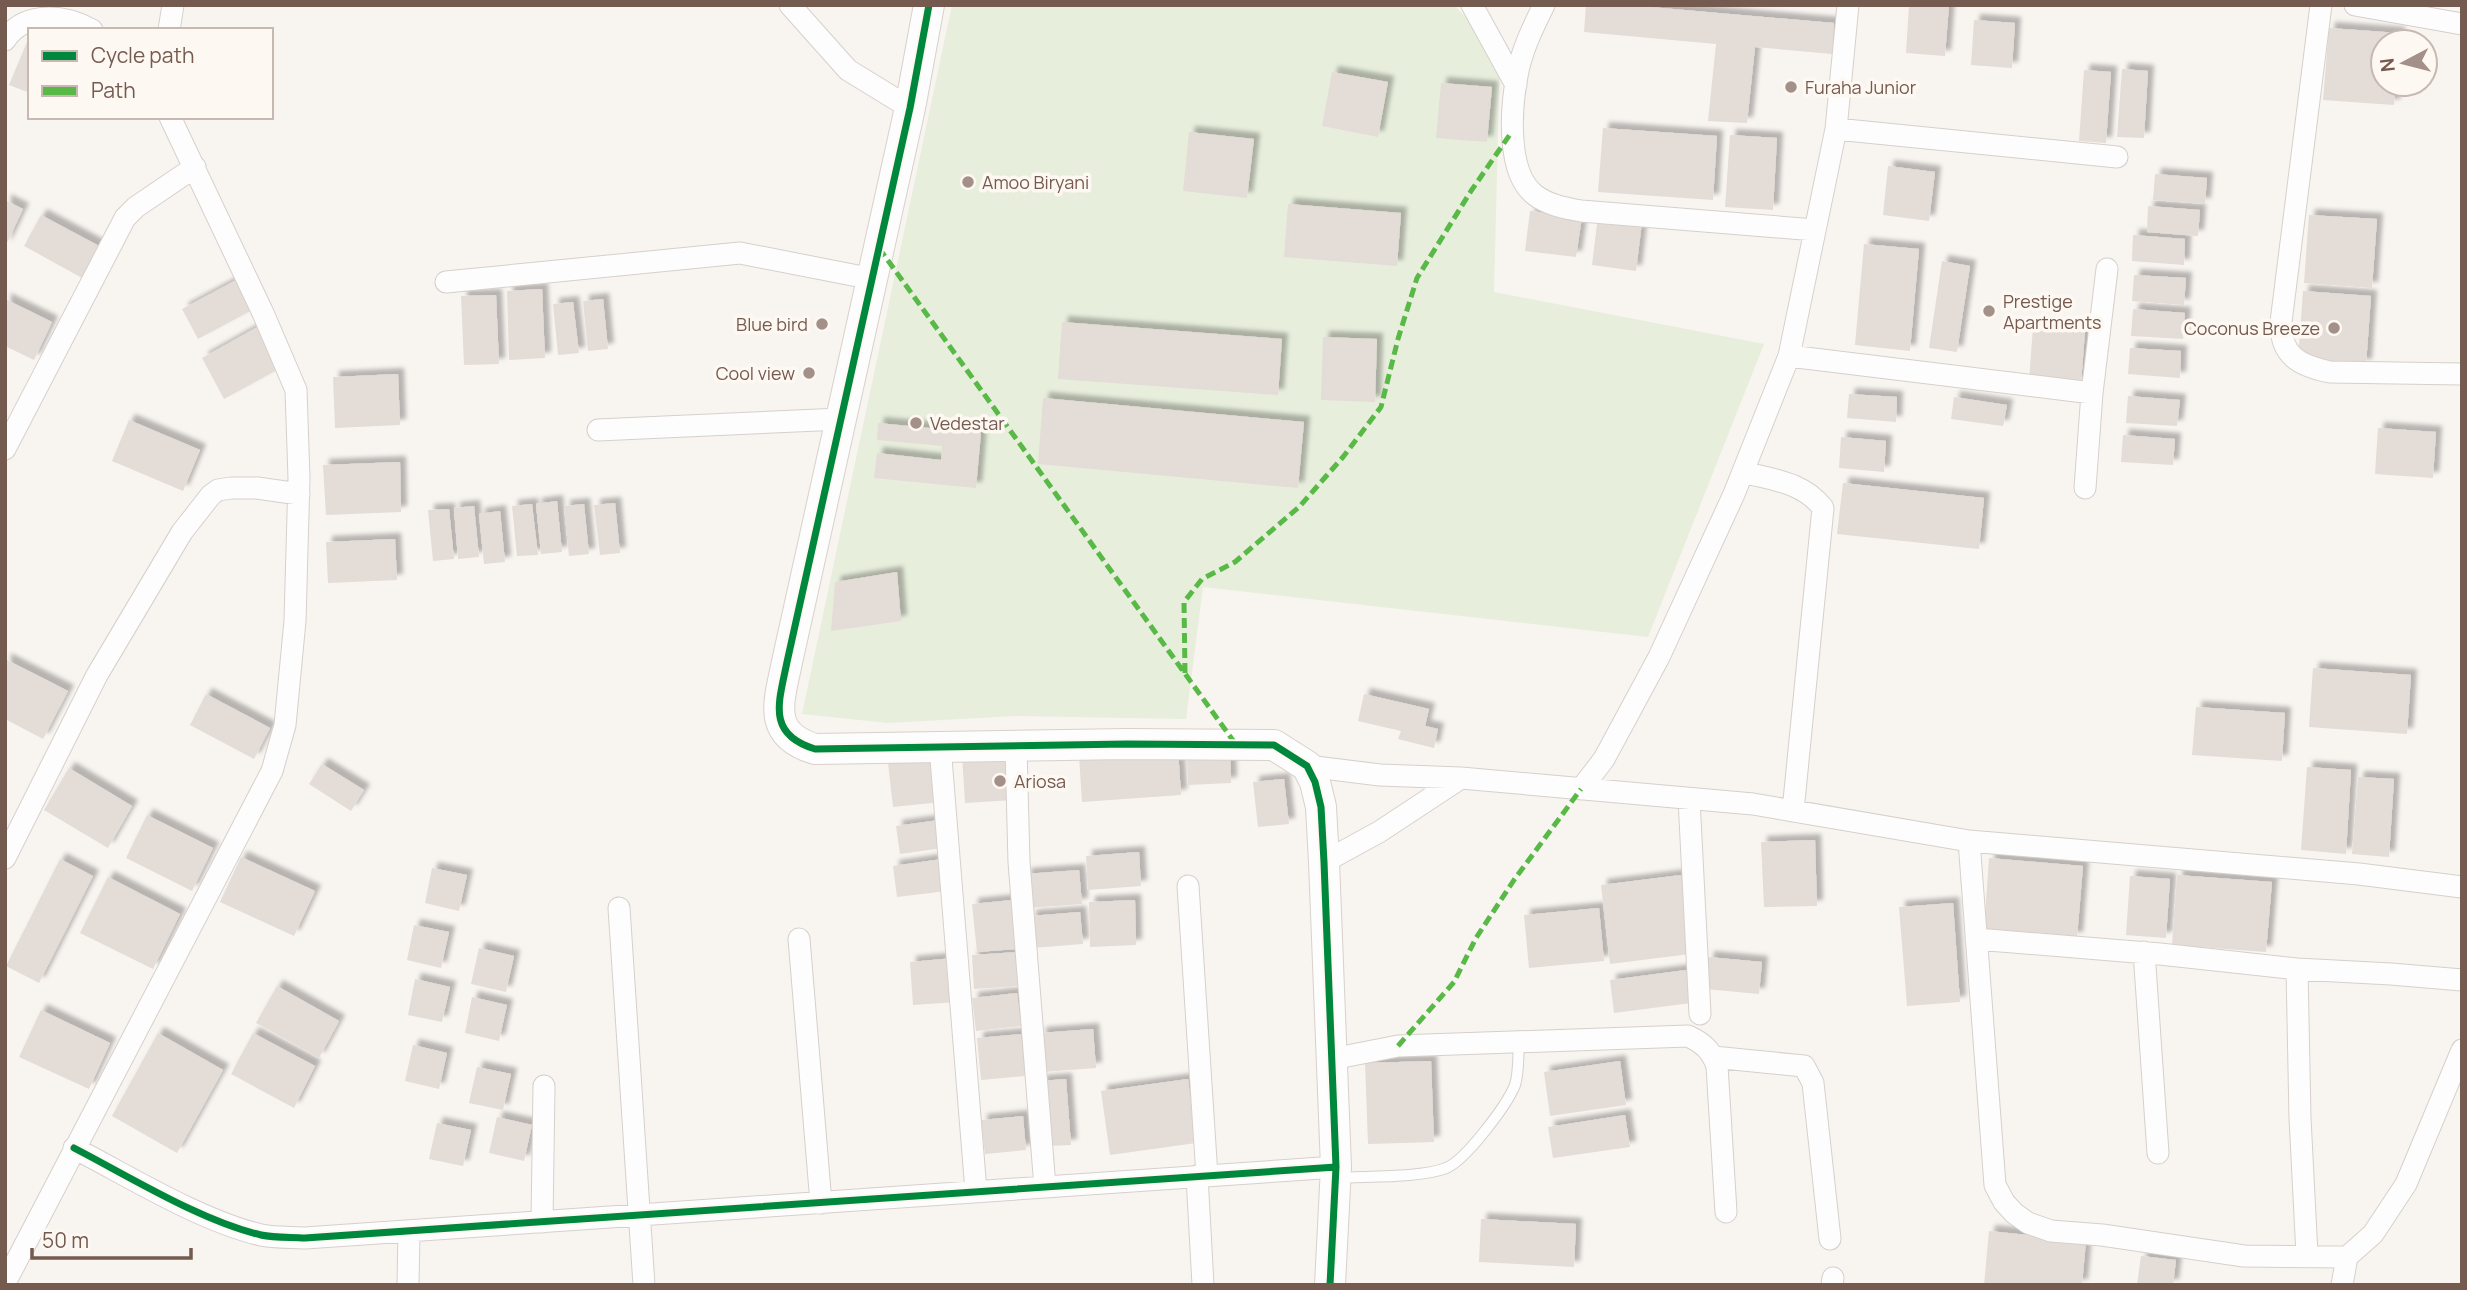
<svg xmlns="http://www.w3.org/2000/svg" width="2467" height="1290" font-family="Manrope,sans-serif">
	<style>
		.green { fill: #e7eedc }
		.building { fill: #e4dcd7; filter: url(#shadow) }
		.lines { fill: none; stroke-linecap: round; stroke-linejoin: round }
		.lane-casing { stroke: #d6d0cc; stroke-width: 12 }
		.street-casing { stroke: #d6d0cc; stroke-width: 23 }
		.secondary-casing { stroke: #d8d0cb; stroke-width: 32 }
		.lane { stroke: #fefdfd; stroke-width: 10 }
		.street { stroke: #fefdfd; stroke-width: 21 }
		.secondary { stroke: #fefdfd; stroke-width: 30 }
		.quiet { stroke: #58b947; stroke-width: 5; stroke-dasharray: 10 5; stroke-linecap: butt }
		.cycleway-casing { stroke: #fef8f2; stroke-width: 11 }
		.cycleway { stroke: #00873e; stroke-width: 7 }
		.poi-dot { fill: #a39088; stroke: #fef8f2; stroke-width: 2.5 }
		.labels { text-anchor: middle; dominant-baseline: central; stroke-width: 7; stroke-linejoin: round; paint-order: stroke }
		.poi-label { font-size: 18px; fill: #755a50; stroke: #fef8f2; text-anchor: start }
	</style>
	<defs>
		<filter id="shadow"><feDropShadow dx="6" dy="-6" stdDeviation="2" flood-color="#0004"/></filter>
	</defs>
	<rect width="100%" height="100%" fill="#f8f4f0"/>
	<path class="green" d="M952 5H1454L1500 53 1494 292 1764 344 1648 637 1203 587 1186 719 1015 716 888 723 802 714Z"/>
	<path class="building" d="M1586 5H1627L1834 23 1832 54 1755 47 1747 123 1708 121 1716 44 1584 32Z
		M1909 5H1949L1945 56 1906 53Z
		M1974 20 2015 23 2012 68 1971 65Z
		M2329 28 2399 33V42H2383V84H2396L2394 105 2323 100Z
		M30 35V93L9 85Z
		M2122 69 2148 71 2144 138 2117 137Z
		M2084 70 2111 72 2106 143 2079 141Z
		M1332 72 1388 82 1378 137 1322 126Z
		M1441 83 1492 87 1487 142 1436 138Z
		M1603 128 1717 136 1713 200 1598 192Z
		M1189 132 1254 139 1247 198 1183 191Z
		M1730 135 1777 138 1773 210 1725 207Z
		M1888 166 1935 172 1929 221 1883 215Z
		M2155 174 2207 178 2205 204 2153 200Z
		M5 200 23 209 5 247Z
		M1288 204 1401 213 1397 266 1284 257Z
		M2148 206 2200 210 2198 236 2147 232Z
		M1530 211 1582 217 1576 257 1525 251Z
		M41 215 99 246 82 278 24 246Z
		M2309 215 2377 219 2372 288 2304 283Z
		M1598 216 1642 222 1636 271 1592 265Z
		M2133 235 2185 239 2184 265 2132 261Z
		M1864 244 1919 249 1910 351 1855 345Z
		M1942 261 1970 266 1957 352 1929 348Z
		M2134 275 2186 278 2184 305 2132 301Z
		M240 278 256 308 198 339 182 309Z
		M542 289 545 358 509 360 507 291Z
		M2303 291 2371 296 2366 365 2298 360Z
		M496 295 499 364 464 365 461 296Z
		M5 299 52 322 34 360 5 346Z
		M603 299 608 349 588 351 583 301Z
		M573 302 579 353 558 355 553 304Z
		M2133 309 2185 313 2183 339 2131 336Z
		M1062 322 1282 339 1278 395 1058 379Z
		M263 324 286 365 224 399 202 358Z
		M2033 327 2085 331 2081 384 2029 380Z
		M1323 337 1377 339 1375 402 1321 400Z
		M2130 348 2181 351 2180 378 2128 374Z
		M398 374 400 425 335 428 333 377Z
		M1849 394 1897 397 1896 422 1847 418Z
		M2128 396 2180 400 2177 426 2126 423Z
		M1954 397 2007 405 2003 426 1951 419Z
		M1043 398 1304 422 1298 488 1038 464Z
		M129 420 200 450 183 491 112 461Z
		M878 423 981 433 976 488 874 478 877 453 941 460 942 446 877 440Z
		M2378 428 2436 432 2433 478 2375 474Z
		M2123 435 2175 439 2173 465 2121 462Z
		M1841 437 1886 441 1884 472 1839 468Z
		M400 462 401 512 326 515 323 465Z
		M1843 483 1984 498 1979 549 1837 534Z
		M557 501 562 552 541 554 536 504Z
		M615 503 620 553 600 555 594 505Z
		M532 504 538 555 517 556 512 506Z
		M584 504 589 554 569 556 564 506Z
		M474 506 479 557 458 559 454 508Z
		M449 509 454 559 433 561 428 510Z
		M500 511 505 562 484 564 479 514Z
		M395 539 397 580 328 583 326 542Z
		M897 572 901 621 831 631 835 582Z
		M5 659 68 691 43 739 5 719Z
		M2313 668 2411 675 2407 734 2309 727Z
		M206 694 270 728 254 759 190 725Z
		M1364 694 1429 709 1425 726 1438 729 1434 748 1398 739 1401 731 1358 721Z
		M2196 707 2285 713 2282 761 2192 755Z
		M1178 749 1181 795 1082 802 1079 756Z
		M1230 751 1231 783 1188 785 1187 753Z
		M1011 752 1014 800 965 803 962 755Z
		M936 758 941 802 893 807 888 763Z
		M322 764 364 790 351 811 309 784Z
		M2307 767 2351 770 2346 854 2301 850Z
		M69 768 132 806 108 848 44 810Z
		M2358 777 2394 779 2389 857 2352 854Z
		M1284 779 1289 824 1258 827 1253 782Z
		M147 815 213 848 192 891 126 858Z
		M939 820 943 848 900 854 896 826Z
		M1815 840 1817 906 1764 907 1761 842Z
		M1139 852 1141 886 1088 890 1086 856Z
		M241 857 315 891 294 936 220 902Z
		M1989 858 2083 866 2077 938 1984 930Z
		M60 859 93 876 39 983 6 966Z
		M942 859 947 891 897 897 893 866Z
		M432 868 467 875 459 911 425 903Z
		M1079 870 1082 904 1028 908 1025 874Z
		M1681 875 1690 954 1610 964 1601 885Z
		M2177 875 2272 882 2266 952 2172 945Z
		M2130 876 2170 879 2166 938 2126 935Z
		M108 877 180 914 153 969 80 933Z
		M1012 900 1016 949 977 952 972 904Z
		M1135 900 1136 945 1090 947 1089 902Z
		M1953 903 1960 1002 1907 1006 1899 907Z
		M1599 908 1604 961 1529 968 1524 915Z
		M1080 912 1083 944 1032 948 1030 916Z
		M414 925 449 932 441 968 407 960Z
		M479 948 514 956 506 992 471 984Z
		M1018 952 1020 986 974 989 972 955Z
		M1708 957 1762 962 1759 994 1705 989Z
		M954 958 957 1002 913 1005 910 962Z
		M1686 970 1691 1003 1614 1013 1610 980Z
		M415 979 450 987 442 1022 408 1015Z
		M277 986 339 1021 319 1058 256 1023Z
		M1017 993 1021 1026 976 1031 972 998Z
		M472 997 507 1005 499 1041 465 1033Z
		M41 1010 110 1043 89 1089 19 1057Z
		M1093 1029 1096 1068 1043 1072 1040 1033Z
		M158 1033 223 1070 177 1153 112 1116Z
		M253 1033 315 1066 294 1108 231 1074Z
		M1021 1034 1025 1076 981 1080 977 1038Z
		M413 1045 447 1053 439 1089 405 1081Z
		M1431 1061 1434 1142 1368 1144 1365 1063Z
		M1620 1061 1626 1105 1550 1116 1544 1072Z
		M477 1067 511 1074 503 1110 469 1103Z
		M1066 1079 1071 1145 1046 1146 1040 1081Z
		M1188 1079 1196 1143 1110 1155 1101 1091Z
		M1625 1115 1630 1147 1553 1158 1548 1127Z
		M1023 1116 1026 1150 985 1154 981 1120Z
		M497 1117 532 1125 524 1161 489 1153Z
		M437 1123 471 1130 463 1166 429 1159Z
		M1481 1219 1576 1224 1574 1267 1479 1262Z
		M1989 1231 2086 1241 2082 1285H1984Z
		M2141 1256 2176 1260 2173 1285H2137Z"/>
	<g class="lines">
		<defs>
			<path id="lane" d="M1337 1178C1365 1176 1421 1178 1446 1168 1465 1161 1507 1105 1515 1085 1519 1073 1518 1055 1519 1042"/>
			<path id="street" d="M790 5 848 70 910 108
				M1472 5 1516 85
				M1544 5C1533 27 1521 52 1517 76 1511 108 1506 173 1535 195 1548 205 1565 208 1581 211L1815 230
				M2321 5 2281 322C2280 356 2300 366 2330 372L2462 374
				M2355 5 2462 24
				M169 30 173 5
				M5 40C25 10 65 15 92 30
				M1836 129 2117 157
				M446 282 740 253 873 279
				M1789 356 2092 393
				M598 430 841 419
				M5 449 125 218 136 207 195 167
				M1743 472C1773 480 1803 482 1823 508L1793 811
				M2085 488 2092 393 2107 269
				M940 746 976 1191
				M1016 747 1019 862 1045 1187
				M1307 766 1380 775 1461 778 1753 804 1969 841 2359 874 2462 887
				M1581 789 1604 759 1659 657 1734 494 1789 356 1836 129 1848 5
				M1689 799 1700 1014
				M1969 841 1995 1185 2004 1202 2014 1213 2028 1223 2051 1231 2102 1235 2244 1256 2347 1257
				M5 858 97 675 182 532 211 495 218 490 231 488H257L299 494
				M1324 862 1379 832 1461 778
				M1188 886 1207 1176
				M619 908 644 1285
				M799 939 821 1203
				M1976 939 2160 954 2297 969 2391 974 2462 980
				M2144 952 2158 1153
				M2297 969 2300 1118 2307 1255
				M1713 1057 1804 1066 1813 1083 1830 1239
				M1332 1059 1398 1046 1688 1036C1703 1043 1711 1050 1717 1066L1726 1212
				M74 1148C130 1177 201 1221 261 1235 275 1238 291 1237 305 1238L1336 1167
				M1197 1176 1203 1285
				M542 1222 544 1086
				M5 1283 272 771 285 725 295 621 299 478 296 390 263 313 170 117
				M408 1285 409 1232
				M1832 1285 1833 1278
				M2342 1285 2347 1257 2373 1234 2406 1184 2462 1050"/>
			<path id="secondary" d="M929 5 910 108 787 662C779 702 766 734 815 749L1127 744 1274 745 1307 766 1315 782 1321 807 1324 862 1336 1167 1330 1285"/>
		</defs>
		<use href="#lane" class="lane-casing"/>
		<use href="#street" class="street-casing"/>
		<use href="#secondary" class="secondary-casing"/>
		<use href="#lane" class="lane"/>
		<use href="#street" class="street"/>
		<use href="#secondary" class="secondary"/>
		<path class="quiet" d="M879 248 1237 746
			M1185 673 1184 602 1202 579 1235 562 1299 507 1343 457 1381 407 1398 339 1417 278 1471 191 1511 133
			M1398 1046 1454 982 1476 938 1514 880 1581 789"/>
		<defs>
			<path id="cycleway" d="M929 5 910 108 787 662C779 702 766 734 815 749L1127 744 1274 745 1307 766 1315 782 1321 807 1324 862 1336 1167 1330 1285
				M74 1148C130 1177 201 1221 261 1235 275 1238 291 1237 305 1238L1336 1167"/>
		</defs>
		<use href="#cycleway" class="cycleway-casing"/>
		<use href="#cycleway" class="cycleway"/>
	</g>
	<g class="poi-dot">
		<circle cx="1791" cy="87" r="7"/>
		<circle cx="968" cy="182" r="7"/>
		<circle cx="1989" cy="311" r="7"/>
		<circle cx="822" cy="324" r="7"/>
		<circle cx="2334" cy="328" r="7"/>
		<circle cx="809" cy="373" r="7"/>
		<circle cx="916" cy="423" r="7"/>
		<circle cx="1000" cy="781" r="7"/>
	</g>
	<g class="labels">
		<g class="poi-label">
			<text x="1805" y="87">Furaha Junior</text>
			<text x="982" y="182">Amoo Biryani</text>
			<text x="2003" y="301">Prestige<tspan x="2003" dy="21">Apartments</tspan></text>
			<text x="808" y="324" text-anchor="end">Blue bird</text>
			<text x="2320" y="328" text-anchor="end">Coconus Breeze</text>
			<text x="795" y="373" text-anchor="end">Cool view</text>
			<text x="930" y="423">Vedestar</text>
			<text x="1014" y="781">Ariosa</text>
		</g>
	</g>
	<rect width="2467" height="1290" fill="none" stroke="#755a50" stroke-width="14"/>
	<rect x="28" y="28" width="245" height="91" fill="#fef8f2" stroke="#c7b9b1" stroke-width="2"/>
	<rect x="42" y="51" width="35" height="10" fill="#00873e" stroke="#c7b9b1" stroke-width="2"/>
	<text x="91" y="63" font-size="21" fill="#755a50">Cycle path</text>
	<rect x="42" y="86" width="35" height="10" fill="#58b947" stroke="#c7b9b1" stroke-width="2"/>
	<text x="91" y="98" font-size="21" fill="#755a50">Path</text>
	<g transform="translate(2404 63) rotate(263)"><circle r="33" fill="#fef8f2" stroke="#c7b9b1" stroke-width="2"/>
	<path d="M0-5L12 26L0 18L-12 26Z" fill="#a39088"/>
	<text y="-10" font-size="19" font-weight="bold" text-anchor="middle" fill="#755a50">N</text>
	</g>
	<path d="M32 1248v10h159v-10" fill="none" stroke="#755a50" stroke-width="3.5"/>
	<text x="42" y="1248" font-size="21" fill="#755a50" stroke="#fef8f2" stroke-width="5" paint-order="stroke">50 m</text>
</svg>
